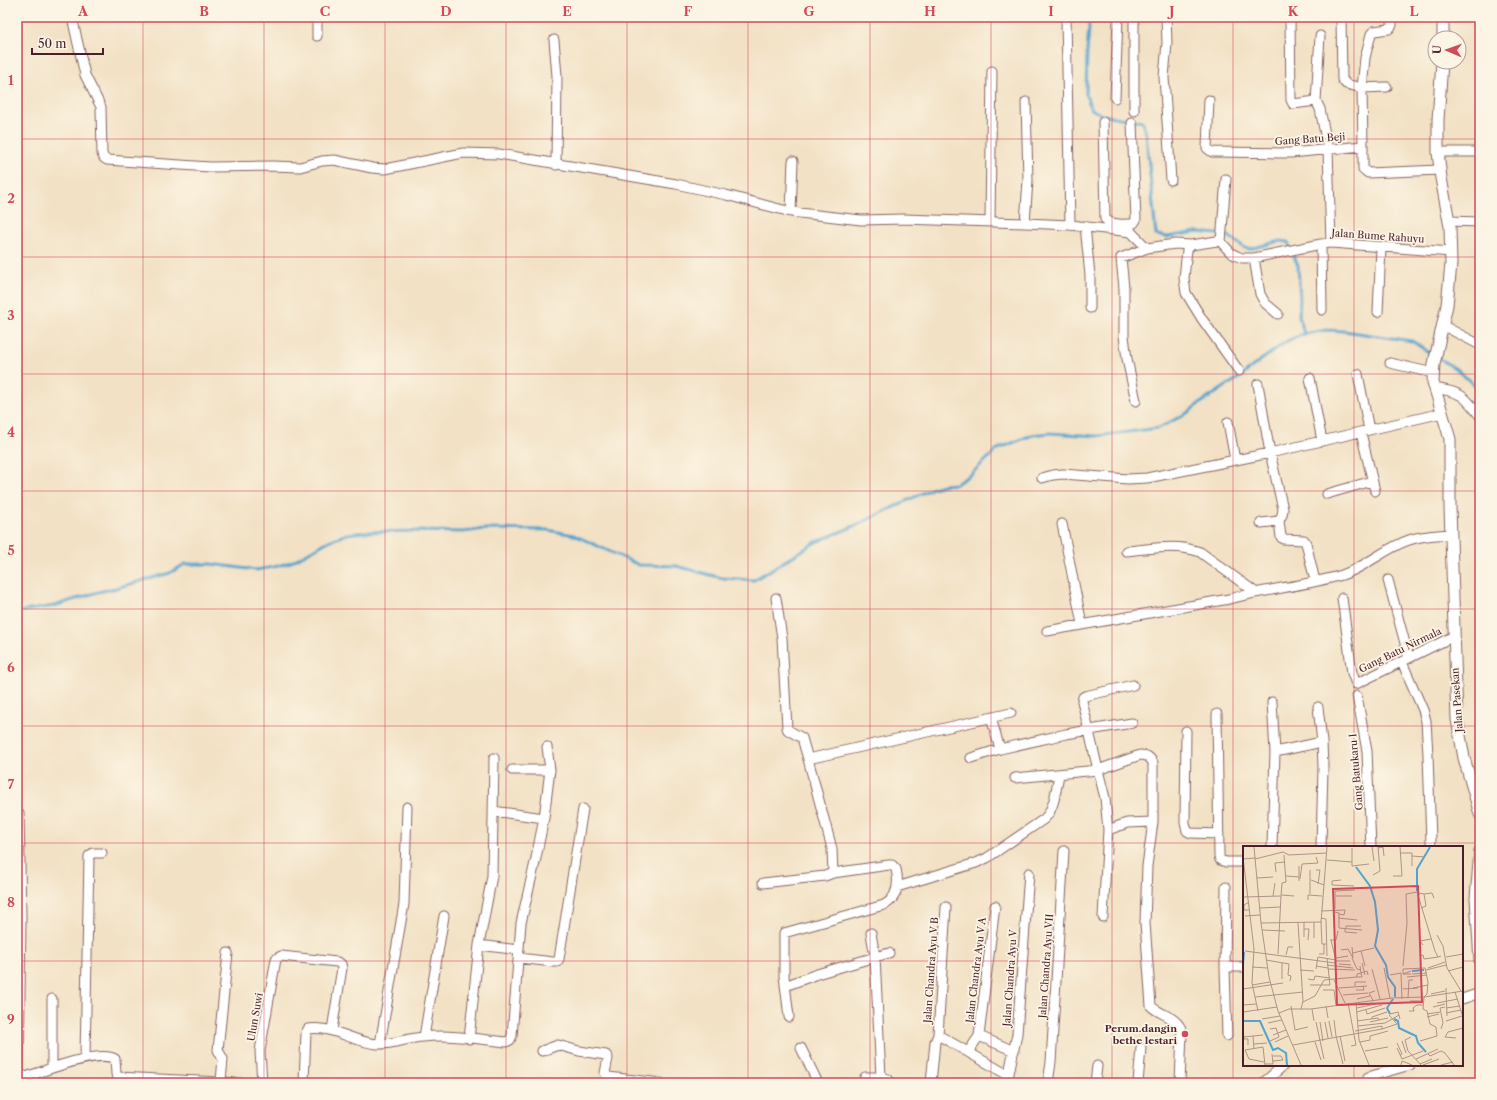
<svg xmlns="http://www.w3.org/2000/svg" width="1497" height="1100" font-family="'Libre Caslon Text',serif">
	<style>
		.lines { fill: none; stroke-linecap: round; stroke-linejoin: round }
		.stream { stroke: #54a3ce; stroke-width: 3 }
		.minor-casing { stroke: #856361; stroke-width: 11 }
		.tertiary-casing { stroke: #856361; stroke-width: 13 }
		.minor { stroke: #fff; stroke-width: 9 }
		.tertiary { stroke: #fff; stroke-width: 11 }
		.grid { fill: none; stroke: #d1495b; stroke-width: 1; stroke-opacity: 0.55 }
		.poi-dot { fill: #d1495b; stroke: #fcf5e5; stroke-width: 1.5 }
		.labels { text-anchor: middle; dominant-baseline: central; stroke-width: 3.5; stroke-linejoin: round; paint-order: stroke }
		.street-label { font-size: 10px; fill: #4a1f2b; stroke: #fcf5e5 }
		.poi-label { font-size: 10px; font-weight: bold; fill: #4a1f2b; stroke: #fcf5e5; text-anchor: end }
		.inset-river { fill: none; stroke: #54a3ce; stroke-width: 2 }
		.inset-road { fill: none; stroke: #af9387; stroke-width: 1 }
		.view { fill: #d1495b; fill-opacity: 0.15; stroke: #d1495b; stroke-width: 2 }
		.inset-edge { fill: none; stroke: #4a1f2b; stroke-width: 2 }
		.neatline { fill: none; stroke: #d1495b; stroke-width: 1.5 }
		.grid-label { font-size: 13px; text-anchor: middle; font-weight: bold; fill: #d1495b }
	</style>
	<rect width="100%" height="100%" fill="#fcf5e5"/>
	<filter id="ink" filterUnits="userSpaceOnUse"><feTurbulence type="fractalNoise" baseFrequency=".025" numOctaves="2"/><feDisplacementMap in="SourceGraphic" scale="8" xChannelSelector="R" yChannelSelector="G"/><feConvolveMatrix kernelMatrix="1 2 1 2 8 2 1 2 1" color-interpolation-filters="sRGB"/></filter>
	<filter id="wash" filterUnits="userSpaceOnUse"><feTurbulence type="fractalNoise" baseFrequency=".012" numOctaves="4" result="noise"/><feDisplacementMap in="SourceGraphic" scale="16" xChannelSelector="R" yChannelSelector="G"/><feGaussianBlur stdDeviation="0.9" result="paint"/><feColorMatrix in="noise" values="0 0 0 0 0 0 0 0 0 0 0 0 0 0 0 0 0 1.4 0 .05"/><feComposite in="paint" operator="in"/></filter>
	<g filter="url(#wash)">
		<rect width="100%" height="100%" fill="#f2e1c4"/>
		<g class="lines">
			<path class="stream" d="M1088 17 1089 28 1087 51 1086 95 1091 109 1103 115 1143 122 1146 134 1156 235 1167 237 1197 232 1227 235 1245 248 1249 249 1280 241 1288 242 1298 266 1300 299 1299 316 1304 334
				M1438 358 1458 370 1480 391
				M17 612 54 606 98 592 116 588 170 573 185 564H211L256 570 274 567 291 562 329 541 347 534 365 532 420 531 463 532 485 529 548 530 574 535 639 565 676 566 722 578 754 580 816 542 859 524 933 488 943 485 956 484 971 474 998 449 1032 435 1050 433 1097 436 1159 428 1189 412 1196 406 1243 375 1253 366 1287 341 1304 334 1326 330 1344 331 1412 341 1433 355"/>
		</g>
	</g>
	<g filter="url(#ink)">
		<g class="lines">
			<defs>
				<path id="minor" d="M72 17 85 75 101 107 102 154 104 158 107 160 210 167 272 166 300 167 322 161 334 160 372 168 385 169 463 153 499 154 676 184 726 195 791 212 861 220 904 219 1025 223
					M317 17V36
					M1066 17 1070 225 1131 232
					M1134 17V111
					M1166 17 1167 43 1164 77 1171 180
					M1290 17 1291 100 1293 104 1316 101
					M1341 17 1342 79 1346 84 1362 88 1363 146
					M1320 36 1316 101 1320 109 1328 149 1331 243
					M554 40 557 76 556 165
					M1387 87 1362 88 1365 58 1371 34 1374 31 1389 29 1392 25V17
					M1115 98 1118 17
					M1209 100 1207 148 1212 152 1291 153 1363 146V169L1368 173 1440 170
					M1026 102 1028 180 1025 223 1070 225
					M1103 122 1105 219C1111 225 1126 225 1134 223L1136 220 1132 123
					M1438 152H1480
					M791 212 793 161
					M1449 221 1480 222
					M990 222 992 71
					M1085 226 1090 275V308
					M1130 228 1131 232 1147 248
					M1221 242 1226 179
					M1321 244 1322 310
					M1191 245 1187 250 1184 278 1186 293 1202 319 1239 371
					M1254 258 1260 294 1265 303 1278 314
					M1378 312 1381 248
					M1442 325 1480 345
					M1390 363 1433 373
					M1358 374 1369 430
					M1310 378 1322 441
					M1258 384 1270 453 1283 509 1282 515 1279 521
					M1434 388C1461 392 1464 395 1480 416
					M1136 401 1127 359 1124 336V288L1121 258 1147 248 1175 244 1191 245 1217 241 1221 242 1231 253 1237 256 1242 258H1254L1321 244 1331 243 1451 252
					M1228 422 1235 460
					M1361 433 1375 491
					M1042 478 1053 475 1063 474 1128 479 1147 478 1270 453 1442 413
					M1327 494 1372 481
					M1261 523 1279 521 1281 537 1283 539 1304 540 1306 543 1315 581
					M1062 524 1082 624
					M1126 551C1151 549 1176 543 1200 552L1255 592
					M1388 580 1409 658
					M776 598 782 638 787 728 788 730 802 738 808 759
					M1342 598 1352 673 1356 684 1454 636
					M1047 631 1229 599C1266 589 1305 586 1342 575 1366 567 1385 548 1409 540 1422 535 1437 535 1451 534
					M1402 662 1423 710 1426 721 1428 755 1431 841
					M1133 685 1085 696 1083 697 1082 701 1098 770 1140 755C1147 755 1150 757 1153 763V822
					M1357 696 1367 751 1371 847
					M1318 707 1322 742
					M1217 714 1219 856 1220 860 1226 862H1244
					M991 718 1000 749
					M1186 731 1185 823 1187 831 1191 833 1219 834
					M1275 752 1322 742 1323 767 1321 847
					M494 758 492 876 479 945 519 950
					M971 758 1000 749 1066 734 1132 723
					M512 770H550
					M1015 778 1098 770 1105 798 1108 830 1127 823 1153 822 1147 866 1145 923 1151 1006C1161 1016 1178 1016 1182 1032L1180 1083
					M493 811 544 818
					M19 813 21 917 19 1071 22 1075 26 1077C44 1071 99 1049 115 1059L116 1074 118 1077 240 1083
					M1272 847 1275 752 1272 702
					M833 873 832 849 830 841 808 759 1011 713
					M763 883 825 876 833 873 889 865H892L896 869C899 883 898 898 884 905L784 933V976L789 1017
					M897 887 976 863 987 858 1044 819C1055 809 1056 788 1059 775
					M1103 917 1108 830
					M871 933 875 957 881 1077 888 1079 891 1083
					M519 958 553 962H557L559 959 583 809
					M1225 967 1226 887
					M785 986 817 974 889 953
					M52 999V1068
					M1462 999 1480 993
					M938 1035 1008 1075
					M979 1036 1014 1051
					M1227 1036 1225 967H1244
					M424 1037 444 916
					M469 1039 479 945
					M380 1044 404 904 407 807
					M801 1048 818 1083
					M542 1051 558 1045 579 1051 606 1055 608 1058 605 1073 608 1077 661 1083
					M968 1052 979 1036 995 906
					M85 1058 89 856 93 853H102
					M865 1077H881
					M1368 1077 1410 1065
					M221 1081 223 1059 218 1050 228 953
					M262 1083 260 1051 276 959 281 956 337 962 341 964 342 968 332 1030
					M304 1083 306 1033 308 1029C332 1025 353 1042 377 1044 392 1045 407 1038 423 1037 450 1034 479 1039 506 1042L510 1040 512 1036 521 923 536 858 544 818 550 770 547 747
					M931 1083 935 1042 938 1035 946 907
					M1007 1083 1017 1034 1029 873
					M1048 1083 1051 1062 1064 851
					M1095 1083 1097 1066
					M1138 1083 1141 1048
					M1263 1083 1284 1065"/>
				<path id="tertiary" d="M1443 38V17
					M1442 62 1438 120V152L1441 178 1450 227 1451 264 1447 305 1434 364 1433 382 1450 439V507L1457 719 1464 758 1480 814
					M1480 851 1476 898 1480 961"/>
			</defs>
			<use href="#minor" class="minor-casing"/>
			<use href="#tertiary" class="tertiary-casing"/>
			<use href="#minor" class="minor"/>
			<use href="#tertiary" class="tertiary"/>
		</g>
	</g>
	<path class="grid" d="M143 17V1083M264 17V1083M385 17V1083M506 17V1083M627 17V1083M748 17V1083M870 17V1083M991 17V1083M1112 17V1083M1233 17V1083M1354 17V847M17 139H1480M17 257H1480M17 374H1480M17 491H1480M17 609H1480M17 726H1480M17 843H1480M17 961H1244M1462 961H1480M1354 1065V1083"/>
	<circle class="poi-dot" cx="1185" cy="1034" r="4"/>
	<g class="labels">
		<g class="street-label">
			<text transform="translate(1310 139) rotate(-4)">Gang Batu Beji</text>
			<text transform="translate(1378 236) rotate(4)">Jalan Bume Rahuyu</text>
			<text transform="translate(1400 650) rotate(-26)">Gang Batu Nirmala</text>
			<text transform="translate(1457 700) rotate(-94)">Jalan Pasekan</text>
			<text transform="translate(1356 772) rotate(-95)">Gang Batukaru I</text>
			<text transform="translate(1046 966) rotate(-86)">Jalan Chandra Ayu VII</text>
			<text transform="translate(931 970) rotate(-86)">Jalan Chandra Ayu V B</text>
			<text transform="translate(976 970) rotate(-83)">Jalan Chandra Ayu V A</text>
			<text transform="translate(1010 978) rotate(-86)">Jalan Chandra Ayu V</text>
			<text transform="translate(255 1017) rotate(-80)">Ulun Suwi</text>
		</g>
		<g class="poi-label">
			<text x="1177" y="1028">Perum.dangin<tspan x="1177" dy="12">bethe lestari</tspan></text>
		</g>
	</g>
	<g transform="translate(1243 846)">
		<rect width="220" height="220" fill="#f2e1c4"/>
		<path class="inset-river" d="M113 21 127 40 132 56 135 84 132 100 143 119 145 131 152 141V151M174 45V23L187 1M0 118 1 106M169 125 181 124M147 168 144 162 150 153M151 173 155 175 156 182 173 190 175 197 183 206M0 175H17L30 204 35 202 43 207 44 219"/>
		<path class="inset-road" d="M11 1 18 77 26 131 35 165 58 219M129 1 131 15M109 2V20L126 18M135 2 140 1 141 10M157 7H169V20M169 10 182 11M0 11 11 103 9 137 15 165M0 13 12 12M12 13 40 6 46 9 84 7M84 14 109 16M56 20V35M67 24V48M73 24H77L75 38M33 26 32 17 42 16M130 29 137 25 135 1M43 30 56 31M150 30H159L157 1M14 32 30 31M57 33 59 18 75 17 73 11M68 34 81 39M89 39 111 40M89 39V35L98 34M176 47 181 48 183 60 178 62M181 48 189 47 191 52M39 49 51 50M30 50 32 37M38 50 39 37 43 36 41 9M93 50H109M0 51 38 50 35 108M65 54V49L79 50M6 56 1 59V64H7M17 62 38 61M92 63V45L112 44M78 65 102 64 101 69 96 68M92 66 96 67V82L119 84M2 70 17 69M78 72 83 73 84 110M95 72 114 74M78 76 79 98H83M18 77 78 76 84 1M55 77 60 155 58 163M61 83H66L65 94M102 83V86L114 87M103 83V80H118M19 84 42 85M194 89 200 100 204 122 218 145M61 91V76M71 92V76M87 94H93L95 85M88 94 93 115H107M180 99 177 95 188 93M98 104 105 103 110 112 109 101M2 105 92 117M118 105 131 102M110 107 118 105 122 120M76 108H81V98M43 109 45 101H50M177 110 180 109 181 113 195 111M203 111 220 108M93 112 105 110M109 112 114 123 118 124M23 114 46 118 45 129 48 130 47 135M119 117 122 129M96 118 108 119M84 119 110 122M73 120 85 122M160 120 164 77 163 48 174 46 192 105 195 111 198 110M9 121 24 122M141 122 147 152M185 122 202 116M73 123 75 111 93 114M85 123 112 124M129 123 137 153M57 124 71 125M183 124 203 119M168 125 160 128H168M205 125 220 121M160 128V123L182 122 185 136 184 148 181 151M169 128 184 127M147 129 158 127 159 153M114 131H119L118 127 124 125 125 129M164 131 184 129M39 133V117M65 133 71 134 72 130 87 132M91 134 102 157M9 139 27 136M67 139H87L84 112M112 140V136H123M96 142 124 140M170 142 185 139M203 142 204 170M0 143 40 137M160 143 175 142M80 144H91L93 159M113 144H121L120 140M212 146 220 171M188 148 202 145M100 149 125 147M12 151 60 146M165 152 166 134H170M114 153 127 150M130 154 126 147 132 145M167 155H180M60 156 72 150 81 134 114 131V128L118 127 117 120M105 157 113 199 108 200M113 157 116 194 126 219M194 157 215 153M0 159 13 158M118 159 130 157M48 160 52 184 65 181M83 160 85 172M190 161 202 158M114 162 137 157M203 162 217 160M69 163 71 175M123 164 124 168 142 162M166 165H171L170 162 174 159H180M0 166 34 161M114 166 139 159M36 167 46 163H68L149 152 181 151 220 145M203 167 218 164M147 168 155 166 157 173M184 168 197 166M184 171 196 168M19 173 37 170M129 173V171L144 166M91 174 93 190M86 175 89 191M114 175 135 172 136 174M203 175 219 170M73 176 81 213M77 176 80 195M82 176 85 192M127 176 145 172M25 177 39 174M115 180 142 177 156 169M0 182 1 193H5V199M27 183 33 182 36 191 27 195M139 183 154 178 146 169M198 183 200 177 197 162 202 161M112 185 139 180V183M30 189 43 184M10 190 11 203M93 190 100 218M97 190 102 215M1 191 20 189M168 191 162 194 165 205 178 219M213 192 202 191 205 186 220 182M159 195 163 207M177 195 194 190 193 181 187 178 184 165 180 163 181 151M32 196 45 190M72 196 78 214M117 196 127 194V190L145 185M154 197 159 208 157 209M11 198 24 197M50 199 139 183M154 202 159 213 180 205M122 205 145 201M185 208 187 210 198 205 202 207 211 219M30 210H38L40 214 30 215M173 213 195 203M21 216 6 213 2 204 20 201 22 219M22 218H30L29 208M177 218 189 213M158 219 159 215 169 219M180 219 196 213M198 219 210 216"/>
		<path class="view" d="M175 40 179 156 94 159 90 43Z"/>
		<rect width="220" height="220" class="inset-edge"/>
	</g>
	<rect width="1497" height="1100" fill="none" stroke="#fcf5e5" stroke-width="44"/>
	<g transform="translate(1447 50) rotate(272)"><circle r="19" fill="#fcf5e5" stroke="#b59f9b"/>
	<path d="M0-3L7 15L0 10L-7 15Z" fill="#d1495b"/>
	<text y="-6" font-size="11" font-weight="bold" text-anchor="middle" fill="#4a1f2b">U</text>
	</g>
	<path d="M32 48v6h71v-6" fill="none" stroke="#4a1f2b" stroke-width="2"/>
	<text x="38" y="48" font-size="12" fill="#4a1f2b" stroke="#fcf5e5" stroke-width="3" paint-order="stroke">50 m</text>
	<rect x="22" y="22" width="1453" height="1056" class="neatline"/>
	<g class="grid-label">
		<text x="83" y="16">A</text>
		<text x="204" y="16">B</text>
		<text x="325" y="16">C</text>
		<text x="446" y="16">D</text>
		<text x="567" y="16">E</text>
		<text x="688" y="16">F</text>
		<text x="809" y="16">G</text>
		<text x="930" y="16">H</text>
		<text x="1051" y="16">I</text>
		<text x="1172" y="16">J</text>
		<text x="1293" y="16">K</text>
		<text x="1414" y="16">L</text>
		<text x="11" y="85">1</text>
		<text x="11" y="203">2</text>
		<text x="11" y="320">3</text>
		<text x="11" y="437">4</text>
		<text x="11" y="555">5</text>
		<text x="11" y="672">6</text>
		<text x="11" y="789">7</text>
		<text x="11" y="907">8</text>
		<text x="11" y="1024">9</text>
	</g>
</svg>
